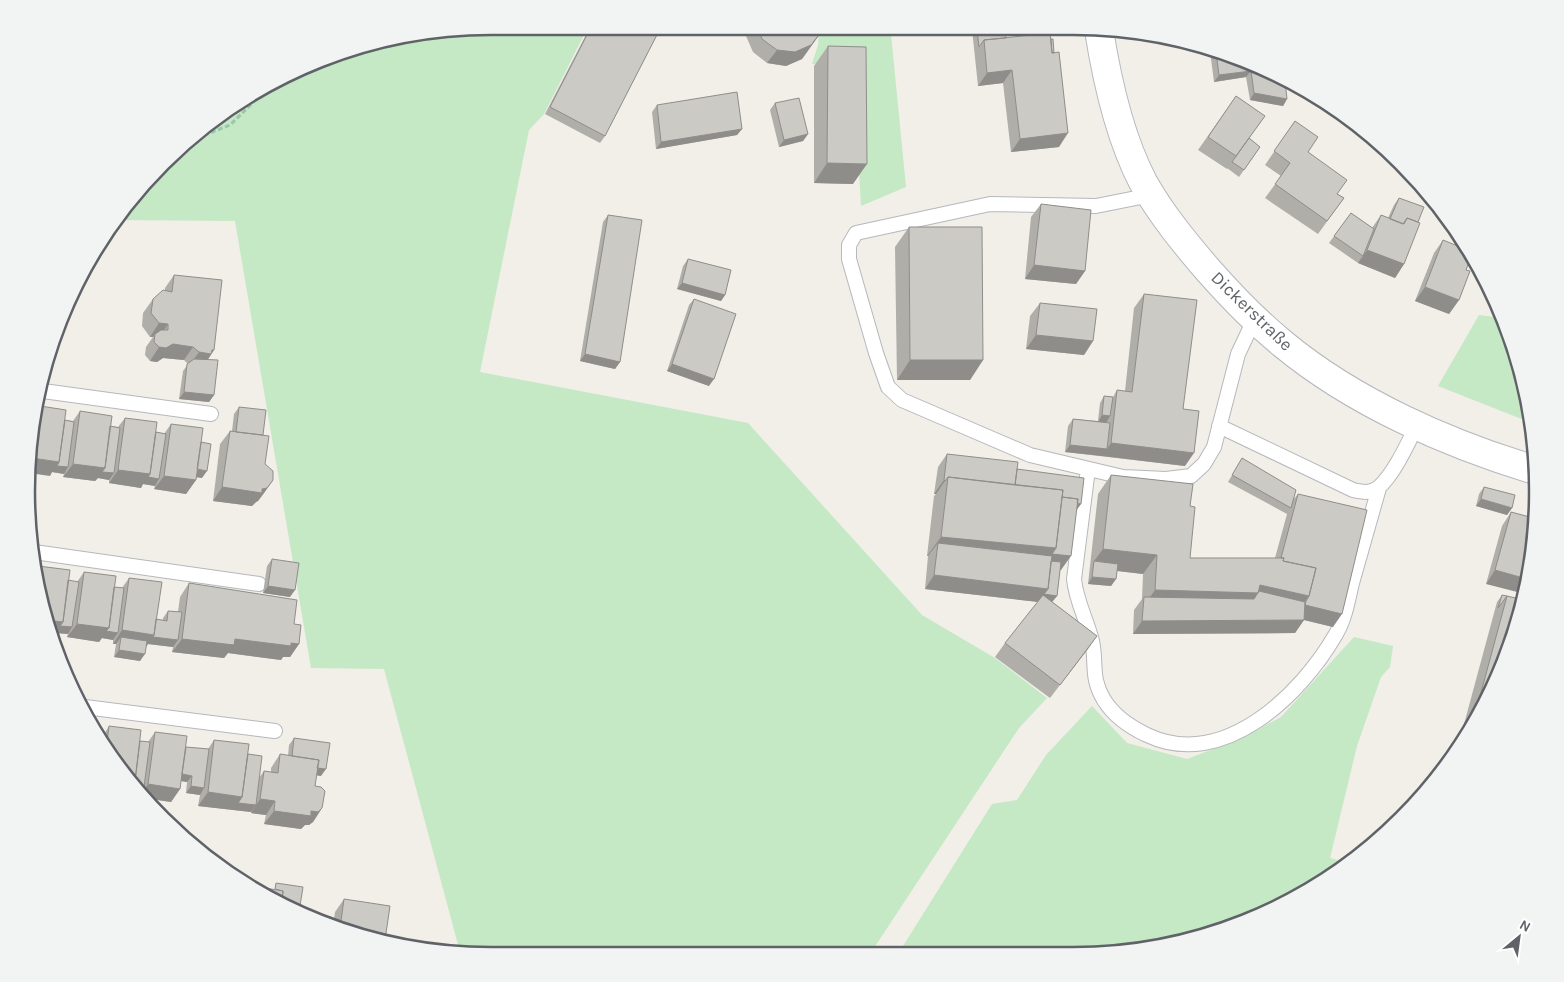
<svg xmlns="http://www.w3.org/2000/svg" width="1564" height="982" font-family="Karla,sans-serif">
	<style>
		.green { fill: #c5e8c5 }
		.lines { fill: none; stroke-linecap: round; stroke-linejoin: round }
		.lane-casing { stroke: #b5b8bc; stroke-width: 16 }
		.street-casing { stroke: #b5b8bc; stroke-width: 30 }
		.path { stroke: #9cc7a9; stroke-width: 3; stroke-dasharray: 5 2.5; stroke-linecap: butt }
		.lane { stroke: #fff; stroke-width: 14 }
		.street { stroke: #fff; stroke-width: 28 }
		.wall { fill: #afaea9 }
		.shaded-wall { fill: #8f8d8a }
		.building { fill: #cccac5; stroke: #8f8d8a }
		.labels { text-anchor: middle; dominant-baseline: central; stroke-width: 5; stroke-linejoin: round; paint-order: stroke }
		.street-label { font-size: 18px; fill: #5f6368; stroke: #fff }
		.rim { fill: none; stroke: #5f6368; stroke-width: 2.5 }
	</style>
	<rect width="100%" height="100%" fill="#f1efe8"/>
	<path class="green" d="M491 26 588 27 544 114 529 130 480 372 748 423 922 615 995 658 1047 698 1019 728 870 954 460 952 384 669 311 668 235 221 116 220 122 208 233 105 342 51Z
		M819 28 921 29 891 34 906 187 861 206 853 63 812 64 818 45Z
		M1479 315 1503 318 1513 342 1532 423 1438 386Z
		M1354 637 1393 646 1390 667 1381 677 1357 746 1330 858 1349 863 1305 894 1194 940 1104 955 898 954 992 804 1017 800 1046 755 1092 706 1127 743 1187 759 1242 738 1281 717Z"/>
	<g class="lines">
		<defs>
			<path id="lane" d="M1151 195 1096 206 990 204 856 233 849 245V259L876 353 888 387 902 400 1030 455 1123 477 1166 479 1191 476 1204 464 1214 447 1238 354 1255 318
				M43 391 211 414
				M1219 426 1353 490C1362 492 1371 494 1379 487 1394 474 1408 443 1417 425
				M1088 469 1074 579C1076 601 1087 620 1092 641 1097 663 1090 677 1104 700 1114 716 1130 727 1147 735 1223 771 1301 695 1336 634 1345 619 1348 600 1352 583 1361 551 1370 519 1379 488
				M34 552 259 584
				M85 707 275 731"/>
			<path id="street" d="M1099 30C1107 81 1119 136 1143 182 1161 214 1184 242 1208 270 1231 296 1256 322 1283 344 1353 402 1448 444 1535 470"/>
		</defs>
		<use href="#lane" class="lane-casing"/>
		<use href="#street" class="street-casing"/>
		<path class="path" d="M197 138 230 125 269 87"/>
		<use href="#lane" class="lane"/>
		<use href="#street" class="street"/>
	</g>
	<path class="wall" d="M590 27H661L605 136 600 143 545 114Z
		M747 28H823L822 31 802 59 786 66 767 63 753 52 746 36Z
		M972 29H1005L1006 38 1059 147 1011 152 1003 83 978 86Z
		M828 46 853 184 814 183V66Z
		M1210 51 1251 62 1287 99 1283 106 1250 100 1246 77 1214 82Z
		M1236 96 1265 116 1227 169 1198 150Z
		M775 103 808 134 803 141 779 147 770 110Z
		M657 105 742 129 737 135 656 149 652 112Z
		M1295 121 1308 152 1338 194 1344 198 1318 234 1265 198 1281 176 1265 165Z
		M1249 138 1260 147 1239 177 1227 168Z
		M1399 198 1418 222 1404 264 1395 278 1358 263 1329 243 1351 213 1372 228 1381 215 1388 218 1394 205Z
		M1041 204 1085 271 1076 284 1025 279 1031 217Z
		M608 215 620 362 615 369 580 361 603 222Z
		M909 227 983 360 970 380H897L895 247Z
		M1443 240 1466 270 1459 300 1449 314 1415 301 1434 253Z
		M688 259 725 295 721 301 677 289 683 266Z
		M174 275 214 350 208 359 214 395 209 402 179 399 183 371 188 364 184 360 163 358 157 362 150 361 145 355 146 347 153 337H150L142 326 143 313 153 299 165 291V288Z
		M1144 294 1183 409 1185 466 1065 452 1068 426 1073 419 1098 421 1100 403 1104 396 1113 397 1117 390 1125 391 1134 308Z
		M694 299 709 386 667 371 689 305Z
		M1040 303 1093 341 1084 355 1026 349 1030 316Z
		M239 407 263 435 265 464 273 480 264 493 258 501 256 502 252 506 213 501 220 444 230 431H232L234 414Z
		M80 411 110 426 118 427 125 418 156 432 164 434 171 424 201 442 202 478 196 477V480L186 494 154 489 155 486 143 484 141 488 109 483V480L98 478 95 481 63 477 64 474 52 472 50 476 65 420 73 421Z
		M947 454 1017 469 1076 511 1061 570 1060 569 1057 596 1052 602 1097 636 1050 698 995 657 1005 643 1038 602 925 589 928 556H927L934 496 936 494H934L938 467Z
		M1242 458 1293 500 1298 494 1333 627 1304 620 1295 633 1133 634 1134 610 1142 599 1143 574 1117 571 1116 579 1111 586 1088 584 1098 494 1111 475 1190 506V558H1275L1287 514 1228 482Z
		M1484 487 1512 508 1507 515 1476 506 1479 494Z
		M1511 512 1537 519 1486 584 1502 526Z
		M272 559 290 597 263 593 267 566Z
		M38 566 68 580 77 582 84 572 114 587 122 588 129 578 156 619 163 620V618L168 611 178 612 180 597 189 583 294 624 299 644 290 657H283L281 660 228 653 224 658 172 652 173 647 148 644 146 647 140 661 114 657 116 644H113V640L102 638 99 642 67 637 68 634 56 633 53 635 42 612 36 568Z
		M1502 595 1524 600 1490 697 1457 750 1497 602Z
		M109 726 140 741 148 742 155 732 186 747 208 749 214 740 248 754 259 778 264 771 271 772V768L280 754 288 756 289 745 294 738 321 776 316 775 315 786 322 808 313 822 309 825H305L301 829 264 824 266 815 251 813V811V812L233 810 198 806 200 795 186 793 187 782 181 781 180 789 171 802 151 799 104 749 98 735 103 736Z
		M344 899 385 940 333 926 335 912Z"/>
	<path class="shaded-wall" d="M822 31 802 59 786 66 767 63 777 50Z
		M1199 48 1208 50 1196 51Z
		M1012 70 1003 83 978 86 987 73Z
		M1251 71 1246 77 1214 82 1219 75Z
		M1254 93 1287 99 1283 106 1250 100Z
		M742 129 737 135 656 149 661 142Z
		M1068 133 1059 147 1011 152 1020 139Z
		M808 134 803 141 779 147 784 140Z
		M827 163 867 164 853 184 814 183Z
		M1367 250 1404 264 1395 278 1358 263Z
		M1034 265 1085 271 1076 284 1025 279Z
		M682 283 725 295 721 301 677 289Z
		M1425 287 1459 300 1449 314 1415 301Z
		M159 323 168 324 159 338 155 334 153 337H150Z
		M1036 335 1093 341 1084 355 1026 349Z
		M173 344 193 347 184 360 163 358 157 362 150 361 159 347Z
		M212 350H214L205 364 189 366 199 352Z
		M585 354 620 362 615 369 580 361Z
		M910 360H983L970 380H897Z
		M672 364 714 379 709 386 667 371Z
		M184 392 214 395 209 402 179 399Z
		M1102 415 1110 416 1106 423 1098 422Z
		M1111 443 1194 453 1185 466 1102 456Z
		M1070 445 1107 449 1102 456 1065 452Z
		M32 458 59 462 68 467 64 474 52 472 50 476 29 473Z
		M73 464 105 468 114 473 109 480 98 478 95 481 63 477Z
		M193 469 207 471 202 478 189 476Z
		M118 470 150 474 159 479 155 486 143 484 141 488 109 483Z
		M164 476 196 480 186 494 154 489Z
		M273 480 264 493 258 501 256 502 252 506 213 501 222 487 262 489Z
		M944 480 945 481 936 494H934Z
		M1481 499 1512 508 1507 515 1476 506Z
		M1058 501 1081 504 1076 511Z
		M941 537 1056 548 1071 556 1061 570 1047 568 938 543 928 556H927Z
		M1103 549 1157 555 1143 574 1093 568 1094 561Z
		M1495 570 1527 579 1525 594 1486 584Z
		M934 575 1048 589 1057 596 1052 602H1039L925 589Z
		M1092 577 1116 579 1111 586 1088 584Z
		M1260 585 1309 596 1295 616 1143 607 1155 590Z
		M268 586 295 590 290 597 263 593Z
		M1305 605 1342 614 1333 627 1304 620 1295 633 1133 634 1142 621Z
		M46 620 63 622 72 627 68 634 56 633 53 635Z
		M77 624 109 628 118 633 113 640 102 638 99 642 67 637Z
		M122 630 154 635 178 640 173 647 148 644 145 648 121 637 116 644H113Z
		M1097 636 1088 649 1050 698 1060 685Z
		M182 639H235L299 644 290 657H283L281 660 228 653 224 658 172 652Z
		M119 650 145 654 140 661 114 657Z
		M291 763 326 769 321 776 286 770Z
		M179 773 192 776 187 782 174 780Z
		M148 784 180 789 171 802 151 799 143 791Z
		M191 786 204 788 200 795 186 793Z
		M208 792 242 797 256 805 251 812 198 806Z
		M260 799 275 801 266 815 251 813Z
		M322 808 313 822 309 825H305L301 829 264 824 274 811H311Z"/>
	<path class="building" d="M591 27H661L605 136 550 107Z
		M758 28H823L822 31 811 45 795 52 777 50 762 39Z
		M977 29H1005L1006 38 984 40 979 47Z
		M1050 33 1052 53 1059 52 1068 133 1020 139 1012 70 987 73 984 40Z
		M1051 39H1053L1054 53H1052Z
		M828 46 866 47 867 164 827 163Z
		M1216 52 1251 62 1285 81 1287 99 1254 93 1251 71 1219 75Z
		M737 92 742 129 661 142 657 105Z
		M1236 96 1265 116 1236 156 1208 137Z
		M799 98 808 134 784 140 775 103Z
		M1295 121 1318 137 1308 152 1347 180 1337 194 1344 198 1327 221 1275 184 1290 163 1274 151Z
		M1249 138 1260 147 1244 170 1232 162Z
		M1399 198 1424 207 1418 222 1407 218 1403 224 1390 219Z
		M1041 204 1091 210 1085 271 1034 265Z
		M1351 213 1374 229 1363 256 1334 236Z
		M608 215 642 220 620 362 585 354Z
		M1381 215 1404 224 1407 218 1420 223 1404 264 1367 250Z
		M909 227H982L983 360H910Z
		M1443 240 1470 251 1472 254 1466 270 1470 271 1459 300 1425 287Z
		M688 259 731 270 725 295 682 283Z
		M174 275 222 280 214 350H212L211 354 199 352 193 347 173 344 166 348 159 347 154 342 155 334 161 330H168V324L159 323 151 313 153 299 163 290 172 292Z
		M1144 294 1197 300 1183 409 1199 411 1194 453 1111 443 1117 390 1132 392Z
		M694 299 736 314 714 379 672 364Z
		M1040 303 1097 309 1093 341 1036 335Z
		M194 359 218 360 214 395 184 392 187 364Z
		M1104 396 1113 397 1110 416 1102 415Z
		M40 406 66 410 59 462 32 458Z
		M239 407 266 410 263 435 236 432Z
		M80 411 112 416 105 468 73 464Z
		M125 418 157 422 150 474 118 470Z
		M1073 419 1110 423 1107 449 1070 445Z
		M65 420 74 422 68 467 57 466 59 462Z
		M171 424 203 428 196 480 164 476Z
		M110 426 120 428 114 473 102 472 105 468Z
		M230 431 269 436 265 464 273 471V480L267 488 262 489V493L222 487Z
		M156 432 166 434 159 479 148 477 150 474Z
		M201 442 211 444 207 471 197 469Z
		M947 454 1018 462 1015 485 948 477 945 481 944 480Z
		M1242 458 1296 490 1291 508 1232 475Z
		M1017 469 1084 478 1081 504 1077 503 1078 499 1062 497 1063 490 1015 485Z
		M1111 475 1193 484 1190 506 1195 507 1190 558H1284L1283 561 1316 568 1309 596 1260 585 1258 593 1155 590 1157 555 1103 549Z
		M948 477 1063 490 1056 548 941 537Z
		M1484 487 1515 495 1512 508 1481 499Z
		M1298 494 1367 510 1342 614 1305 605 1306 601 1309 596 1316 568 1283 561 1284 558H1281Z
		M1062 497 1078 499 1071 556 1052 554 1056 548Z
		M1511 512 1537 519 1527 579 1495 570Z
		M938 543 1052 556 1048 589 934 575Z
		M272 559 299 563 295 590 268 586Z
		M1051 561 1061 562 1057 596 1044 594 1048 589Z
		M1094 561 1118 564 1116 579 1092 577Z
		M38 566 70 570 63 622 46 620 42 612 37 573Z
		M84 572 116 576 109 628 77 624Z
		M129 578 162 582 154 635 122 630Z
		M68 580 79 582 72 627 60 626 63 622Z
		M189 583 297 600 294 624 301 625 299 644 291 643V646L235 639 234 645 182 639Z
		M114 587 124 588 118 633 106 631 109 628Z
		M1259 591 1305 602 1304 620 1142 621 1144 597 1254 599Z
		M1043 595 1097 636 1060 685 1005 643Z
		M1502 595 1507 596 1498 608Z
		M1507 596 1524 600 1522 612 1490 697 1472 726Z
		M168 611 182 612 178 640 153 637 154 635 156 619 167 621Z
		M121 637 147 641 145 654 119 650Z
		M109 726 141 730 135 781 106 751Z
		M155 732 187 736 180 789 148 784Z
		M98 735 104 736 103 746Z
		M294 738 330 743 326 769 317 768 319 760 292 756Z
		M214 740 249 744 242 797 208 792Z
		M140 741 150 742 144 787H140L135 781Z
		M186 747 209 749 204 788 191 786 192 776 182 774Z
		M248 754 262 756 256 805 238 803 242 797Z
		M280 754 319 760 315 786 321 787 325 791 322 808 318 812 311 811V816L274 811 275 801 260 799 264 771 278 773Z
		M276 883 303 887 299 912 282 902 283 891 275 889Z
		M253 886 283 891 282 902Z
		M344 899 390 906 385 940 340 928Z"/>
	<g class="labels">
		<g class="street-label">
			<text transform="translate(1252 311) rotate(44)">Dickerstraße</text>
		</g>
	</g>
	<path d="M0 0H1564V982H0ZM491 35H1073A456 456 0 0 1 1529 491V491A456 456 0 0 1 1073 947H491A456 456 0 0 1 35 491V491A456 456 0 0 1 491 35Z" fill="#f2f3f3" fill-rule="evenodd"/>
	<path class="rim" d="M491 35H1073A456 456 0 0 1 1529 491V491A456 456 0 0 1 1073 947H491A456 456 0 0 1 35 491V491A456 456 0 0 1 491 35Z"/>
	<g transform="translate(1519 937) rotate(29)" stroke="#ffffff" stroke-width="4" paint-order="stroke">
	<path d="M0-4L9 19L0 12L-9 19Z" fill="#5f6368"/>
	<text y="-8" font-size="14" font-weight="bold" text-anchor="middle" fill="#5f6368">N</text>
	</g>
</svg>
